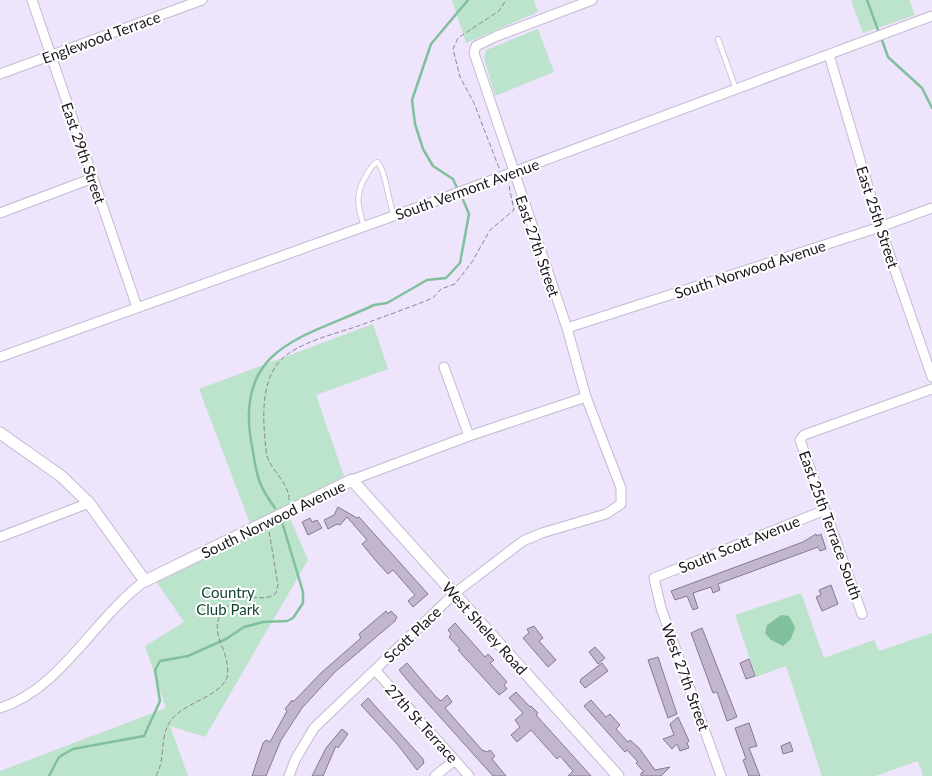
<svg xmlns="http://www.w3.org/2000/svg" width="932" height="776" font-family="Lato,sans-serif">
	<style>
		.green { fill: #bce3cc }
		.water { fill: #80c09d }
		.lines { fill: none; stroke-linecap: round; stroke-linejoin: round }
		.stream { stroke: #80c09d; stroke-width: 2.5 }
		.building { fill: #c1b6ce; stroke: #847a90 }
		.service-casing { stroke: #c3b9d0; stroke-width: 6 }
		.minor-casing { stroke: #c3b9d0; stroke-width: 11 }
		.tertiary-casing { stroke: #c3b9d0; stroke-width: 13 }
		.path { stroke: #8d8697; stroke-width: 1; stroke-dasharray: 5 2.5; stroke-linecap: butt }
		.service { stroke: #fff; stroke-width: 4.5 }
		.minor { stroke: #fff; stroke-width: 9 }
		.tertiary { stroke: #fff; stroke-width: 11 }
		.labels { text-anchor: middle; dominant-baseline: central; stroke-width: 4; stroke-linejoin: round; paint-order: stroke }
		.street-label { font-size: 15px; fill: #1a161e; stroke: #fff }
		.park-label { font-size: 15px; fill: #10442c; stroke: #fff }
	</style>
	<rect width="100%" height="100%" fill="#eee4fc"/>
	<path class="green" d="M452 0H534L538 12 466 43Z
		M851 0H909L915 15 863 33Z
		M538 29 554 72 495 96 484 58 486 50Z
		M373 324 388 369 316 395 344 476 251 526 199 389Z
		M289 516 308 560 205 737 170 726 188 776H0V771L166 708 145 646 184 622 156 581Z
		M801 593 824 658 874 640 879 651 932 633V776H923L918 761 875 776H822L786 666 756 677 735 615Z"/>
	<path class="water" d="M781 615 789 616 795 627 791 639 783 646 771 640 765 633 767 625Z"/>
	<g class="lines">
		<path class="stream" d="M867 0 878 30
			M882 40 888 57 922 88 932 108
			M458 190 453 179 433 166 423 149 415 124 412 100 431 44 468 0
			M275 508C255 481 257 472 251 441 235 345 307 337 374 305L387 303 427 280 446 278 460 263 469 214 461 195
			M49 776 59 757 73 749 144 736 160 701 155 670 160 661 188 656 226 639 244 627 263 622 287 621 293 618 303 603V592L282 522"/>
	</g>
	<path class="building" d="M338 507 357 518 359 517 428 594 413 607 408 601 415 595 393 570 388 574 377 562 362 544 367 540 347 517 340 525 337 524 328 529 324 520 334 515Z
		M310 518 312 522 317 520 322 528 308 535 302 522Z
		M816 534 817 536 821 534 826 549 820 551 818 547 718 584 720 590 713 593 711 587 693 593 698 608 693 610 687 596 675 600 671 591 803 542Z
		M831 585 838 604 822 611 816 597 821 595 819 590Z
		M386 611 388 614 391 611 397 617 395 621 335 672 302 708 281 740 266 776H252L263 743 266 740 270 742 287 711 285 709 292 700 293 702 322 672 361 638 359 634Z
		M455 623 485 657 488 654 494 660 490 663 507 682 504 685 507 689 499 695 458 650 460 649 449 637 451 634 448 630Z
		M534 626 543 638 539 641 556 660 548 667 523 638 529 633 527 629Z
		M702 628 737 717 727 721 717 692 713 693 691 633Z
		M595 647 605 658 598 664 589 652Z
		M658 657 677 714 668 718 648 660Z
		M749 659 755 676 746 679 740 663Z
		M407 663 437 698 441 701 447 695 452 702 445 708 482 750 487 752 490 750 495 756 492 759 506 776H493L414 688 399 670Z
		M602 663 608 671 585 688 580 682 581 679Z
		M516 692 530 707 531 706 538 713 536 715 591 776H568L573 771 560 756 557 759 531 730 517 742 511 735 520 727 515 720 523 713 509 698Z
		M368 698 423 759 424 763 417 770 398 745 361 705Z
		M591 700 606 717 610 714 620 725 616 729 628 742 630 740 639 748 655 770 670 767 661 776H641V773L644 772 636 763 638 762 627 750 625 752 584 706Z
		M678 717 689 741 687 743 689 748 680 751 677 744 672 749 663 739 674 735 670 724Z
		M749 723 757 746 749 748 760 776H749L743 760 746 759 735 728Z
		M342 729 348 734 338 748 336 746 323 776H312L326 748Z
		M790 742 793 751 783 754 781 746Z"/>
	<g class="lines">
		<defs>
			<path id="service" d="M718 39 736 89
				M364 226C357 206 355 193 367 174 370 169 372 165 377 162 386 169 388 202 394 215"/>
			<path id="minor" d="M32 0 137 307
				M829 55 880 227 932 377
				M0 74 202 0
				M0 213 93 178
				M567 328 880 227 932 208
				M0 357 438 200 932 16
				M444 367 469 436
				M352 480 469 436 586 397
				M0 537 89 503
				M862 614 800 440 804 435 932 389
				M375 670 469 776
				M0 708C61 689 94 618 145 581
				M289 776 295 760 314 728 455 593 523 541 542 533 606 514 621 504V488L586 397 567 328 474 53 476 46 497 36 592 0
				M435 776 455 760
				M721 776 661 608 654 578 825 510"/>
			<path id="tertiary" d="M0 433 61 476 89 503 145 581 352 480 618 776"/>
		</defs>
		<use href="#service" class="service-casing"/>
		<use href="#minor" class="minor-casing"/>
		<use href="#tertiary" class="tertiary-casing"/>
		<path class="path" d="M499 168 474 103 460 77 453 49 458 38 499 11 506 0
			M289 500C289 480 267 469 266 450 263 422 260 384 279 362 295 343 335 334 358 326 383 317 408 308 433 298L441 289 455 284 472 262 490 230 514 210 509 186
			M156 776C166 759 159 736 171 720 185 702 216 699 227 678 233 648 200 630 230 604 246 589 263 605 276 593L278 585 269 531"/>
		<use href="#service" class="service"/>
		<use href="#minor" class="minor"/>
		<use href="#tertiary" class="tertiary"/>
	</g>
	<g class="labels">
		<g class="street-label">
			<text transform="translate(101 37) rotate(-20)">Englewood Terrace</text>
			<text transform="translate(84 153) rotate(71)">East 29th Street</text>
			<text transform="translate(467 189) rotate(-20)">South Vermont Avenue</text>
			<text transform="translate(878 217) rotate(72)">East 25th Street</text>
			<text transform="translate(538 246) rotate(71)">East 27th Street</text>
			<text transform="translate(750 269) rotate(-18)">South Norwood Avenue</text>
			<text transform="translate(273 519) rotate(-26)">South Norwood Avenue</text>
			<text transform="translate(831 525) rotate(70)">East 25th Terrace South</text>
			<text transform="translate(739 544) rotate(-22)">South Scott Avenue</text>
			<text transform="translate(485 628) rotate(48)">West Sheley Road</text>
			<text transform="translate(412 634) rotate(-44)">Scott Place</text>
			<text transform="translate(686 677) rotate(70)">West 27th Street</text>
			<text transform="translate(422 723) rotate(48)">27th St Terrace</text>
		</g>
		<g class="park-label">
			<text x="228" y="592">Country<tspan x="228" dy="17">Club Park</tspan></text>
		</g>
	</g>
</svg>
